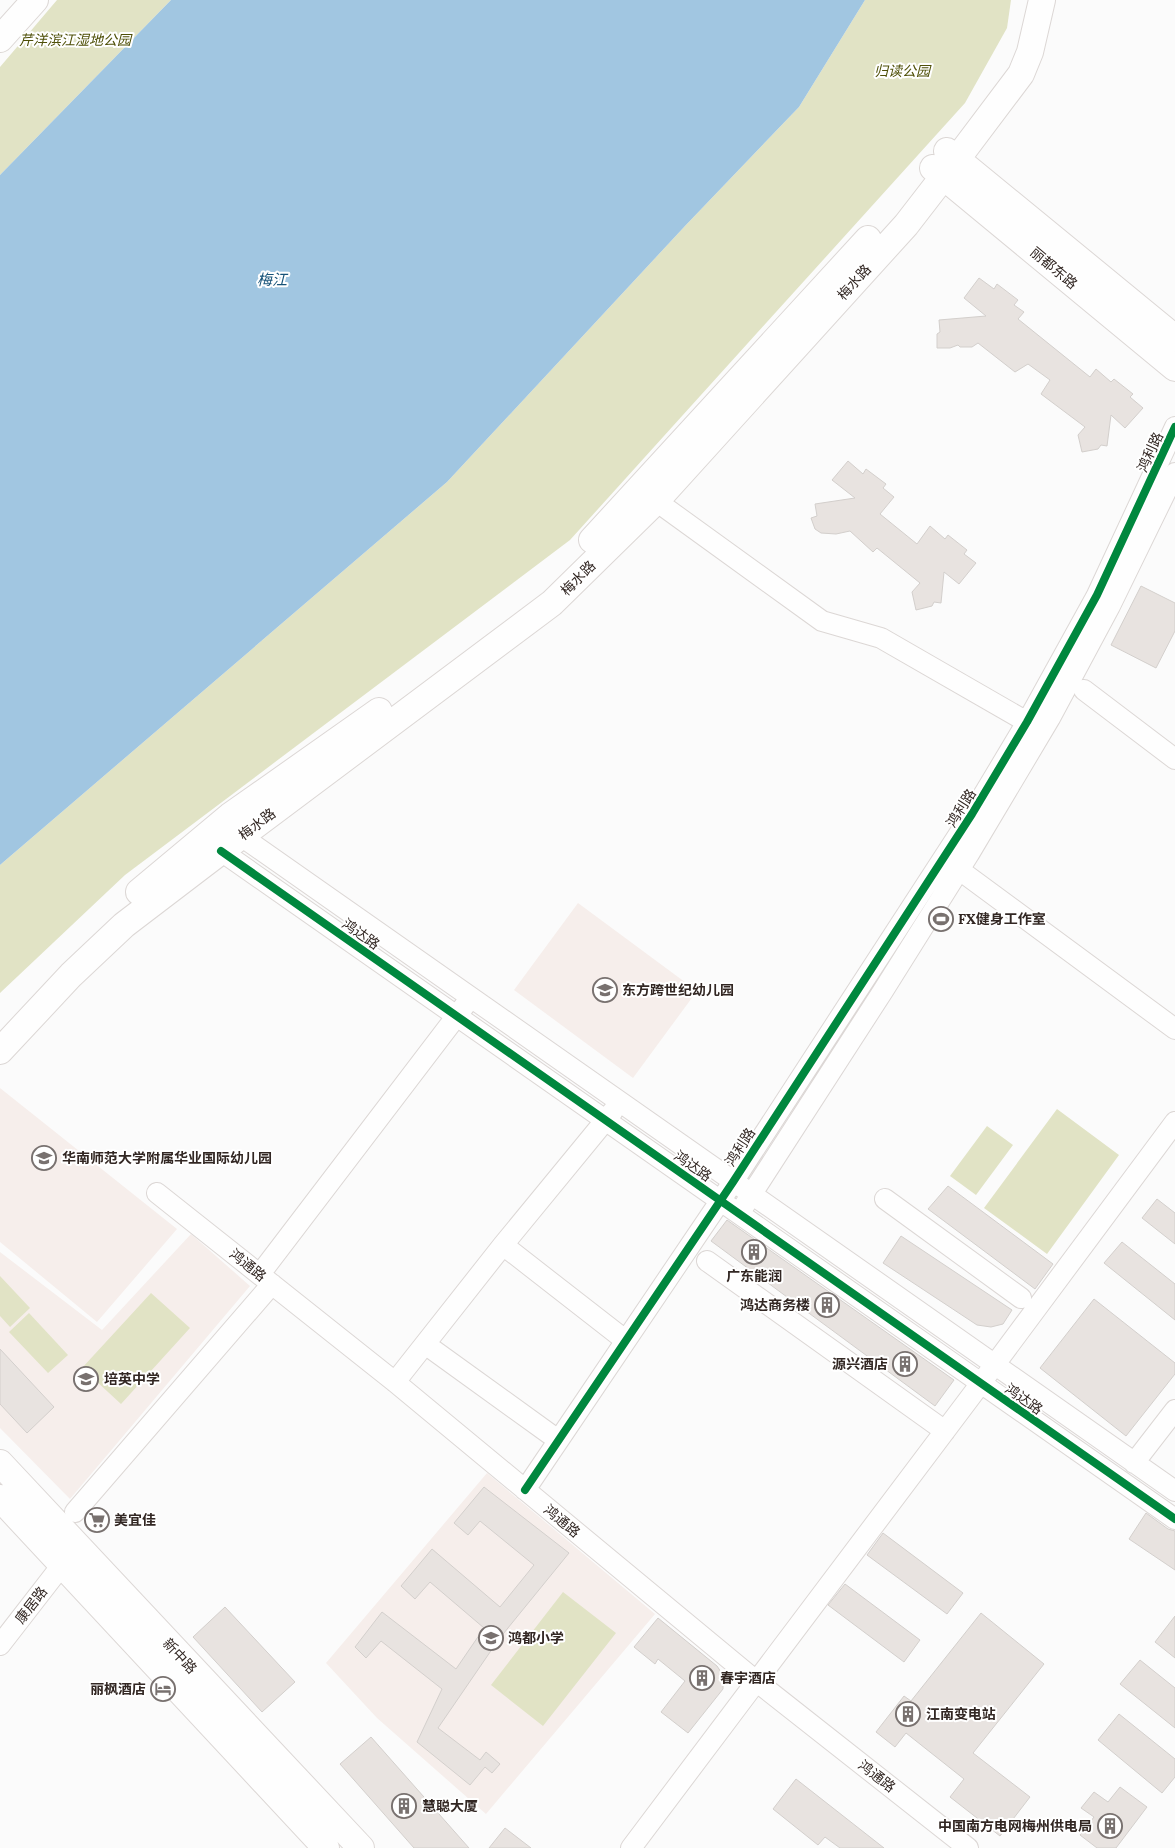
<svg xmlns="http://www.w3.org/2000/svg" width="1175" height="1848" font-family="Lora,'Noto Sans SC',serif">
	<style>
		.built { fill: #f6eeeb }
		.green { fill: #e1e3c5 }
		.water { fill: #a1c6e1 }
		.building { fill: #e8e3e0; stroke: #d3cfcc }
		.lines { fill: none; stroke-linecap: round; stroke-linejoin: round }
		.minor-casing { stroke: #dcd7d5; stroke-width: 22 }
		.major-casing { stroke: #dcd7d5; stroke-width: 28 }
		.minor { stroke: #fefefe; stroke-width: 20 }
		.major { stroke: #fefefe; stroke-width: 26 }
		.cycleway-casing { stroke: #fff; stroke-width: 11 }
		.cycleway { stroke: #00873e; stroke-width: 8 }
		.labels { text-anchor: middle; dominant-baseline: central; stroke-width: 4; stroke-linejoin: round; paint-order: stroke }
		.park-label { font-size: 14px; font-style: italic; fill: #4f5008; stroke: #fff }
		.street-label { font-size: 14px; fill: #322723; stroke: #fff }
		.poi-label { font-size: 14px; font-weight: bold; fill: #322723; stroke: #fff; text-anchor: start }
		.water-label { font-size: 15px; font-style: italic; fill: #175379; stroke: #fff }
	</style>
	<rect width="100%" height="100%" fill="#fbfbfb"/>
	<path class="built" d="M578 903 697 991 633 1078 514 990Z
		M0 1088 177 1229 97 1322 0 1242Z
		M191 1234 250 1286 70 1499 0 1428V1252L102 1330Z
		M487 1473 655 1614 486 1814 377 1718 326 1663Z"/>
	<path class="green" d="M57 0H171L0 175V67Z
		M865 0H1011L1007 28 965 103 570 540 125 875 0 993V865L447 482 685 226 799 107Z
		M1057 1109 1119 1155 1047 1254 984 1208Z
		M987 1126 1013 1145 976 1195 950 1176Z
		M0 1276 30 1308 10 1327 0 1316Z
		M151 1293 190 1328 121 1404 82 1368Z
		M29 1313 68 1355 48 1373 9 1332Z
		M563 1592 616 1633 543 1726 491 1685Z"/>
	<path class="water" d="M171 0H865L799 107 685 226 447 482 0 865V175Z"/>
	<path class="building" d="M979 278 994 289 997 284 1018 300 1014 305 1024 312 1018 319 1090 377 1096 369 1111 382 1114 379 1133 394 1130 397 1143 408 1125 428 1111 415 1107 446 1101 445 1098 449 1082 452 1078 435 1085 427 1041 394 1050 380 1028 364 1015 372 978 343 972 347H960L958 345 950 348H937V334L940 332 939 320 986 316 964 298Z
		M848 461 863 474 866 469 886 484 883 488 894 497 880 514 917 544 930 526 945 539 948 535 967 550 964 554 976 563 959 584 944 572 941 603 934 602 932 606 916 610 912 592 920 583 877 548 873 552 850 531 836 534 821 533 815 529 811 518 817 516 815 504 855 498 832 480Z
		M1141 586 1175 603V631L1156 668 1111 645Z
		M948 1186 1053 1264 1035 1289 928 1209Z
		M1157 1199 1175 1213V1244L1142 1218Z
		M727 1220 954 1380 935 1406 711 1241Z
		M901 1236 1012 1310 1003 1324 991 1327 977 1325 883 1263Z
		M1122 1242 1175 1284V1320L1104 1263Z
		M1094 1299 1175 1363V1374L1126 1436 1040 1368Z
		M0 1349 54 1407 27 1433 0 1404Z
		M484 1487 569 1553 499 1639 438 1728 480 1760 486 1752 500 1764 492 1773 485 1767 470 1785 417 1742 442 1689 381 1641 366 1658 355 1647 382 1612 456 1669 484 1628 430 1582 415 1599 401 1586 432 1549 500 1607 534 1565 480 1521 468 1535 454 1523Z
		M1146 1513 1168 1529 1175 1531V1570L1129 1539Z
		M883 1533 963 1593 947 1614 867 1555Z
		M845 1584 920 1640 904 1662 828 1605Z
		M225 1607 295 1682 262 1712 193 1637Z
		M981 1613 1044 1664 973 1753 1030 1797 1000 1836 950 1797 964 1779 906 1733 895 1747 876 1732 904 1696 911 1701Z
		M1175 1616V1658L1155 1642Z
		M658 1618 717 1666 723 1675V1689L688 1733 661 1712 685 1681 658 1659 655 1664 634 1647Z
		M1140 1660 1175 1688V1728L1120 1684Z
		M1119 1714 1175 1759V1777L1162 1793 1098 1740Z
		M371 1737 469 1848H414L340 1764Z
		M796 1779 884 1848H840L825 1837 818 1845 773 1809Z
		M1120 1787 1147 1807 1116 1848H1097L1080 1835 1094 1817 1081 1808 1094 1792 1108 1802Z
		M505 1828 531 1848H489Z"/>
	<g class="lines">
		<defs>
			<path id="minor" d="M656 501 822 621 881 638 1027 722
				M1084 690 1175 759
				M241 836 1175 1491
				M221 851 1175 1519
				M950 863 1175 1029
				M157 1193 395 1382 756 1681 968 1848
				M885 1199 1021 1298
				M744 1206 883 991 969 854 1050 718 1110 606 1175 473
				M503 1245 625 1340
				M707 1261 945 1431
				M260 1274 465 1005
				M425 1344 558 1440
				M395 1382 503 1245 613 1111
				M1134 1463 1175 1410
				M525 1490 733 1182 972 814 1027 722 1097 595 1175 427
				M75 1512 272 1284
				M0 1645 62 1565
				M631 1848 981 1383 1175 1122"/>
			<path id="major" d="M0 39 35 0
				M947 151 1175 338
				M933 168 1175 368
				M592 540 868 239
				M139 892 230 816 379 711
				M0 1051 71 975 124 925 221 851 552 603 656 501 906 225 957 159 1021 74 1030 52 1042 0
				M0 1463 361 1848
				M0 1498 326 1848"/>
		</defs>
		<use href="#minor" class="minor-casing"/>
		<use href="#major" class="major-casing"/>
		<use href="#minor" class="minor"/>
		<use href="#major" class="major"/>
		<defs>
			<path id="cycleway" d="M221 851 1175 1519
				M525 1490 733 1182 972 814 1027 722 1097 595 1175 427"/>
		</defs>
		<use href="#cycleway" class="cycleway-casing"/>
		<use href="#cycleway" class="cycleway"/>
	</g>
	<defs>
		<symbol id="stadium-ring" viewBox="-11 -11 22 22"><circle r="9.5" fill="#fff" stroke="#78716f" stroke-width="1.5"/><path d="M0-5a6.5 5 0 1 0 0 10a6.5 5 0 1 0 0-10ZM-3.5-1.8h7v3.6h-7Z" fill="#78716f"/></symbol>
		<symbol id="school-ring" viewBox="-11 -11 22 22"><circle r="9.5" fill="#fff" stroke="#78716f" stroke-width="1.5"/><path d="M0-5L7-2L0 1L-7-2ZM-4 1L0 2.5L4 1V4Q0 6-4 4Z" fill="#78716f"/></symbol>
		<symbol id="building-ring" viewBox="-11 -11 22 22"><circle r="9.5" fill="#fff" stroke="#78716f" stroke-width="1.5"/><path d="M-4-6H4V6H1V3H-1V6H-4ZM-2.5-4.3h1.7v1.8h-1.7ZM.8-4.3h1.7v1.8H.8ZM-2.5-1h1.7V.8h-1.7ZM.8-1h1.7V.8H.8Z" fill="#78716f"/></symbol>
		<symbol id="supermarket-ring" viewBox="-11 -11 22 22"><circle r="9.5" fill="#fff" stroke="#78716f" stroke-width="1.5"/><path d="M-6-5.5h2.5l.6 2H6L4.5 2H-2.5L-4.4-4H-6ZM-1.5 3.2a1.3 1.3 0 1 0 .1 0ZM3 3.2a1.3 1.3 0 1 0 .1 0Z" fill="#78716f"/></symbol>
		<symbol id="hotel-ring" viewBox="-11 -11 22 22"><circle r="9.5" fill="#fff" stroke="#78716f" stroke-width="1.5"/><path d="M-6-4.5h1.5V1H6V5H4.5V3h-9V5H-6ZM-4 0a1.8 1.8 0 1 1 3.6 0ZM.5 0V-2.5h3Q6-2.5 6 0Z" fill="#78716f"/></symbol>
	</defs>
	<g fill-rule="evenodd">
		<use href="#stadium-ring" x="927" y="905" width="28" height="28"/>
		<use href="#school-ring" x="591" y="976" width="28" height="28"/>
		<use href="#school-ring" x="30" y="1144" width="28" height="28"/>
		<use href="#building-ring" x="740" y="1238" width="28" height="28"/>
		<use href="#building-ring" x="813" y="1291" width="28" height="28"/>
		<use href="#building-ring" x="891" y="1350" width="28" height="28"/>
		<use href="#school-ring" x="72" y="1365" width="28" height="28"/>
		<use href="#supermarket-ring" x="83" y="1506" width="28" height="28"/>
		<use href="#school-ring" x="477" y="1624" width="28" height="28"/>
		<use href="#building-ring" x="688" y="1664" width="28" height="28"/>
		<use href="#hotel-ring" x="149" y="1675" width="28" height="28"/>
		<use href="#building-ring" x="894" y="1700" width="28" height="28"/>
		<use href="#building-ring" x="390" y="1792" width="28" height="28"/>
		<use href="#building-ring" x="1096" y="1812" width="28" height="28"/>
	</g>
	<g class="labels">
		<g class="park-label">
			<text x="75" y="40">芹洋滨江湿地公园</text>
			<text x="902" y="71">归读公园</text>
		</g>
		<g class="street-label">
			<text transform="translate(1054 268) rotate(40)">丽都东路</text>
			<text transform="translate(854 282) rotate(-48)">梅水路</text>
			<text transform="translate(1150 452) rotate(-65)">鸿利路</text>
			<text transform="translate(578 578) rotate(-45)">梅水路</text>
			<text transform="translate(961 808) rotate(-58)">鸿利路</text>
			<text transform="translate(257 824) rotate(-37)">梅水路</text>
			<text transform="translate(361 934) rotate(35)">鸿达路</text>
			<text transform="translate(740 1147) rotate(-57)">鸿利路</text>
			<text transform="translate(693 1166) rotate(35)">鸿达路</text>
			<text transform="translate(248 1265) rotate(39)">鸿通路</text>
			<text transform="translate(1024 1399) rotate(35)">鸿达路</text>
			<text transform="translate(562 1521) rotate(40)">鸿通路</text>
			<text transform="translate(31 1605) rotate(-52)">康居路</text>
			<text transform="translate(180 1656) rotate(47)">新中路</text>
			<text transform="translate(877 1776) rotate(38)">鸿通路</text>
		</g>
		<g class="poi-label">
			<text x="958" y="919">FX健身工作室</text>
			<text x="622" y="990">东方跨世纪幼儿园</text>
			<text x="62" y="1158">华南师范大学附属华业国际幼儿园</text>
			<text x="754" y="1276" text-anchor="middle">广东能润</text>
			<text x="810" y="1305" text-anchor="end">鸿达商务楼</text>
			<text x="888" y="1364" text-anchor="end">源兴酒店</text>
			<text x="104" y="1379">培英中学</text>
			<text x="114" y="1520">美宜佳</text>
			<text x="508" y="1638">鸿都小学</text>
			<text x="720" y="1678">春宇酒店</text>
			<text x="146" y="1689" text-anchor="end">丽枫酒店</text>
			<text x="926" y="1714">江南变电站</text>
			<text x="422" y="1806">慧聪大厦</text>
			<text x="1092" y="1826" text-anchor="end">中国南方电网梅州供电局</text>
		</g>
		<g class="water-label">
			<text x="272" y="279">梅江</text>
		</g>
	</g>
</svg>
